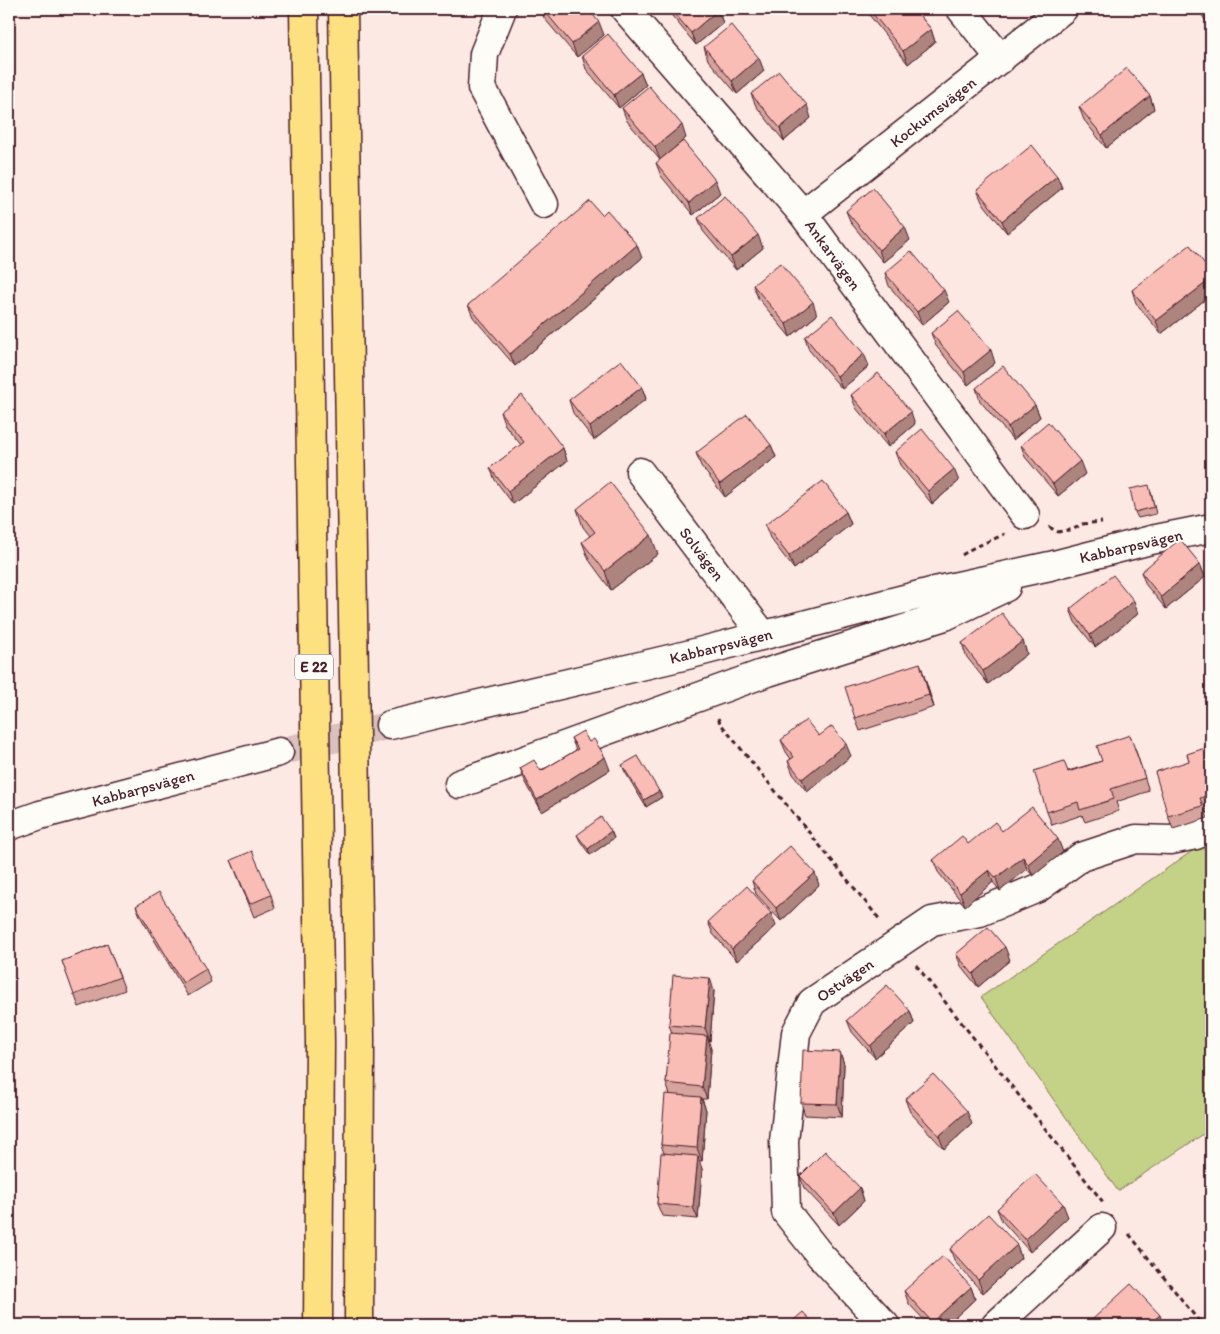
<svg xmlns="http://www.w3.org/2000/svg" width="1220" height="1334" font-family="Itim,sans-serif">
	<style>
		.green { fill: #c3d286; stroke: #867858 }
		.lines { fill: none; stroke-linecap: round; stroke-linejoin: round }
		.minor-tunnel { stroke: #d8c1bf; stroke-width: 28; stroke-dasharray: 28 14; stroke-linecap: butt }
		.minor-casing { stroke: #4a1f2b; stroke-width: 31 }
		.highway-casing { stroke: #4a1f2b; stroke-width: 31 }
		.path { stroke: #4a1f2b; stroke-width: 3; stroke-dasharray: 5 4; stroke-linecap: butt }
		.minor { stroke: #fdfcf7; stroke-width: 28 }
		.highway { stroke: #fde080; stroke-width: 28 }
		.wall { fill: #d6a39d; stroke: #4a1f2b }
		.shaded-wall { fill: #ae847f; stroke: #4a1f2b }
		.building { fill: #f9bdb6; stroke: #4a1f2b }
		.labels { text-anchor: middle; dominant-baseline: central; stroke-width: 4; stroke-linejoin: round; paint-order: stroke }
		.shield { fill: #fdfcf7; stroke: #806168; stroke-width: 1 }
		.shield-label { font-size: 15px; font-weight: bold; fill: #4a1f2b }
		.street-label { font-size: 16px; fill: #4a1f2b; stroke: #fdfcf7 }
	</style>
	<rect width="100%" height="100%" fill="#fce9e4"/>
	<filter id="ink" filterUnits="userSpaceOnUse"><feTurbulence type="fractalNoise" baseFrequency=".02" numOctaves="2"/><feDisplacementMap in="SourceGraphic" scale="10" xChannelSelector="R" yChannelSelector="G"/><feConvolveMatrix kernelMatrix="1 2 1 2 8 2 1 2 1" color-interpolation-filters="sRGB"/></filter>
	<g filter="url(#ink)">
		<path class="green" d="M1211 838V1129L1118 1191 981 997Z"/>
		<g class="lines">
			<path class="minor-tunnel" d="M279 752 390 725"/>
			<defs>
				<path id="minor" d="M502 9 484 54 482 88 544 204
					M625 9 803 214 1025 515
					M961 9 1001 59
					M803 214 1063 9
					M640 472 763 635
					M390 725 687 655 935 591 1050 566 1151 540 1211 528
					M459 784 762 674 945 616 1006 587
					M9 826 40 815 279 752
					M885 1325 820 1255 786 1212 784 1141 796 1033 812 1002 932 921 980 912 1038 888 1081 857 1136 839 1171 840 1196 835 1211 826
					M996 1325 1102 1228"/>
				<path id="highway" d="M304 9 320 1043 318 1325
					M343 9 360 1038 359 1325"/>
			</defs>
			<use href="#minor" class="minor-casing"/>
			<use href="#highway" class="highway-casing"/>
			<path class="path" d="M1049 527 1058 532 1074 529 1082 524 1102 522
				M962 555 971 549 1005 534
				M718 718 720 723 881 921
				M916 965 1103 1202
				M1129 1234 1202 1325"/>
			<use href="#minor" class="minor"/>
			<use href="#highway" class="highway"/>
		</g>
		<path class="wall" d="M541 9H588L604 35 577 57 544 18Z
			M667 9H717L723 23 696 45 668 11Z
			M867 9H914L931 29 935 42 908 64 870 16Z
			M1200 9H1211V28L1203 17Z
			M704 47 764 71 737 94 708 60Z
			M582 56 641 73 646 85 619 108 586 69Z
			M751 94 811 118 784 141 756 106Z
			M1150 96 1154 109 1106 148 1084 120 1079 107Z
			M622 108 686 138 660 160 627 121Z
			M656 163 720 193 693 215 661 176Z
			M1057 176 1062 188 1007 233 982 202 977 190Z
			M846 211 910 240 883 262 851 223Z
			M602 215 642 258 515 366 473 317 468 305Z
			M698 218 763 248 736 270 703 231Z
			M1211 272V295L1161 334 1136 303 1132 290Z
			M885 273 949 302 922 325 889 286Z
			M753 285 817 315 790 337 758 298Z
			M931 333 995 363 968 385 936 346Z
			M805 337 869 366 842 389 809 350Z
			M642 387 646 399 594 440 573 413 569 400Z
			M976 388 1035 405 1040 417 1013 440 980 401Z
			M851 395 915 424 888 447 856 408Z
			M500 412 563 448 567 461 513 504 495 480 490 468 521 445 505 425Z
			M771 445 776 457 725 497 701 466 696 453Z
			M1021 445 1085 474 1058 496 1025 457Z
			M895 452 959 481 932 504 900 465Z
			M1151 492 1156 514 1138 518 1135 512Z
			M577 509 658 554 611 590 589 560 582 542 590 536 583 527Z
			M846 512 851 524 794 569 770 538 765 525Z
			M1200 564 1205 577 1166 609 1146 585 1141 572Z
			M1070 609 1138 614 1095 647 1075 622Z
			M1023 641 1027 654 988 684 966 656 962 643Z
			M920 663 934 707 860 731 855 718Z
			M819 736 851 756 807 792 793 774 788 761 791 759 786 752 781 740Z
			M571 738 589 742 610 770 542 812 525 781 520 768 541 771 576 750Z
			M1211 746V808L1205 810 1208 818 1173 829 1168 816 1189 761Z
			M1135 748 1149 791 1116 802 1119 811 1085 822 1082 815 1052 825 1047 812 1068 771 1102 761Z
			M622 765 659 791 662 797 646 807 625 772Z
			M611 831 614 838 590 855 580 841 577 835Z
			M1002 831 1063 852 1033 876 1027 869 1000 891 993 882 965 906 938 872 933 860 968 844Z
			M231 860 271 895 275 908 254 917Z
			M752 881 819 885 781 921 756 894Z
			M136 906 206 969 211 982 188 996 141 918Z
			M708 922 776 926 737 961 713 934Z
			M107 944 125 990 79 1007 62 961Z
			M956 954 1010 960 978 987 961 966Z
			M714 991 710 1041H708L711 1049 707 1099H702L706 1110 702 1161H699L702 1169 698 1219 662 1216 657 1204 664 1153 661 1145 670 1095 666 1083 672 1033 669 1025Z
			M910 1011 914 1023 875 1058 852 1032 847 1020Z
			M840 1052 844 1064 842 1117 805 1115 801 1103Z
			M905 1099 972 1124 944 1149 910 1112Z
			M800 1176 860 1188 864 1201 839 1225 804 1188Z
			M997 1209 1068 1217 1030 1252 1002 1221Z
			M1017 1245 1021 1258 983 1293 955 1262 950 1249Z
			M971 1287 975 1299 947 1325H929L909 1304 904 1291Z
			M1211 1304V1321L1206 1308Z
			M1093 1319 1163 1325H1095Z"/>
		<path class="shaded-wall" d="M718 10 723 23 696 45 691 33Z
			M599 22 604 35 577 57 572 44Z
			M931 29 935 42 908 64 903 51Z
			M759 58 764 71 737 94 732 81Z
			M641 73 646 85 619 108 614 95Z
			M1150 96 1154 109 1106 148 1102 135Z
			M807 105 811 118 784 141 780 128Z
			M682 125 686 138 660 160 655 147Z
			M1057 176 1062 188 1007 233 1002 221Z
			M715 180 720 193 693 215 689 203Z
			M905 227 910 240 883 262 879 250Z
			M758 235 763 248 736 270 731 257Z
			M637 245 642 258 515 366 510 354Z
			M1211 279V295L1161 334 1156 321Z
			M944 290 949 302 922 325 917 312Z
			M813 302 817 315 790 337 786 324Z
			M991 350 995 363 968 385 964 372Z
			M864 354 869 366 842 389 837 376Z
			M642 387 646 399 594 440 590 427Z
			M1035 405 1040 417 1013 440 1008 427Z
			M911 412 915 424 888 447 884 434Z
			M771 445 776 457 725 497 720 484Z
			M563 448 567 461 513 504 508 491Z
			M1080 461 1085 474 1058 496 1053 484Z
			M954 469 959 481 932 504 928 491Z
			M846 512 851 524 794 569 789 556Z
			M651 535 658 554 611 590 605 571Z
			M1200 564 1205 577 1166 609 1161 597Z
			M1134 601 1138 614 1095 647 1090 635Z
			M1023 641 1027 654 988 684 983 671Z
			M920 663 924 676 934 707 929 695Z
			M846 744 851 756 807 792 802 779Z
			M605 757 610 770 542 812 537 800Z
			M659 791 662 797 646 807 644 800Z
			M611 831 614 838 590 855 588 849Z
			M1058 839 1063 852 1033 876 1028 864Z
			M1023 857 1027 869 1000 891 996 878Z
			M989 870 993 882 965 906 960 893Z
			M815 873 819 885 781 921 776 908Z
			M771 913 776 926 737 961 732 949Z
			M1005 947 1010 960 978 987 973 974Z
			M710 978 714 991 710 1041 705 1028Z
			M910 1011 914 1023 875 1058 870 1046Z
			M707 1036 711 1049 707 1099 702 1087Z
			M840 1052 844 1064 842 1117 837 1104Z
			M701 1097 706 1110 702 1161 697 1148Z
			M967 1111 972 1124 944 1149 939 1136Z
			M698 1156 702 1169 698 1219 693 1207Z
			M860 1188 864 1201 839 1225 834 1213Z
			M1063 1204 1068 1217 1030 1252 1025 1239Z
			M1017 1245 1021 1258 983 1293 978 1280Z
			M971 1287 975 1299 947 1325H934L932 1322Z
			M1160 1315 1163 1325H1148Z"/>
		<path class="building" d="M543 9H588L599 22 572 44Z
			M671 9H717L718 10 691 33Z
			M869 9H914L931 29 903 51Z
			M1202 9H1211V21Z
			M731 25 759 58 732 81 704 47Z
			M608 34 641 73 614 95 582 56Z
			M1127 68 1150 96 1102 135 1079 107Z
			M779 71 807 105 780 128 751 94Z
			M649 86 682 125 655 147 622 108Z
			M683 141 715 180 689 203 656 163Z
			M1032 145 1057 176 1002 221 977 190Z
			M873 188 905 227 879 250 846 211Z
			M725 196 758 235 731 257 698 218Z
			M590 201 602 215 607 210 637 245 510 354 468 305Z
			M1190 245 1211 272V279L1156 321 1132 290Z
			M911 251 944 290 917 312 885 273Z
			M780 263 813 302 786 324 753 285Z
			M958 311 991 350 964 372 931 333Z
			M832 315 864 354 837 376 805 337Z
			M621 360 642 387 590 427 569 400Z
			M1003 366 1035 405 1008 427 976 388Z
			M878 373 911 412 884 434 851 395Z
			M522 395 563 448 508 491 490 468 524 442 500 412Z
			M747 414 771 445 720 484 696 453Z
			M1048 422 1080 461 1053 484 1021 445Z
			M922 429 954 469 928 491 895 452Z
			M823 481 846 512 789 556 765 525Z
			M610 482 651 535 605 571 582 542 595 532 577 509Z
			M1149 485 1154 507 1135 512 1130 489Z
			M1180 539 1200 564 1161 597 1141 572Z
			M1113 575 1134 601 1090 635 1070 609Z
			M1002 613 1023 641 983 671 962 643Z
			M920 663 929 695 855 718 845 687Z
			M806 720 819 736 832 726 846 744 802 779 788 761 794 757 781 740Z
			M583 731 589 742 594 739 605 757 537 800 520 768 534 760 541 771 578 749 571 738Z
			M1130 735 1145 778 1111 789 1114 799 1080 810 1078 802 1047 812 1034 771 1064 761 1068 772 1102 761 1097 746Z
			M1211 746V794L1200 798 1203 806 1168 816 1155 772 1189 761 1187 754Z
			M638 756 659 791 644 800 622 765Z
			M1032 807 1058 839 1028 864 1023 857 996 878 989 870 960 893 933 860 962 836 968 844 995 822 1002 831Z
			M601 817 611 831 588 849 577 835Z
			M790 846 815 873 776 908 752 881Z
			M252 851 271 895 250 904 231 860Z
			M747 886 771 913 732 949 708 922Z
			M159 892 206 969 183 983 136 906Z
			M988 927 1005 947 973 974 956 954Z
			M107 944 120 977 74 995 62 961Z
			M673 975 710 978 705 1028 669 1025Z
			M887 985 910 1011 870 1046 847 1020Z
			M670 1033 707 1036 702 1087 666 1083Z
			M803 1050 840 1052 837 1104 801 1103Z
			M933 1074 967 1111 939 1136 905 1099Z
			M665 1094 701 1097 697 1148 661 1145Z
			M825 1151 860 1188 834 1213 800 1176Z
			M661 1153 698 1156 693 1207 657 1204Z
			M1035 1174 1063 1204 1025 1239 997 1209Z
			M988 1214 1017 1245 978 1280 950 1249Z
			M943 1256 971 1287 932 1322 904 1291Z
			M1131 1284 1160 1315 1148 1325H1099L1093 1319Z
			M1211 1304V1314L1206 1308Z
			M803 1312 815 1325H788Z"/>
	</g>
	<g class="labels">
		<rect class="shield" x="295" y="654.5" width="38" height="25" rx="4"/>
		<g class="shield-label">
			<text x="314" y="667">E 22</text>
		</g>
		<g class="street-label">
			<text transform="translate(933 112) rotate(-38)">Kockumsvägen</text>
			<text transform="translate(833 255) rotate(54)">Ankarvägen</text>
			<text transform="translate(1131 546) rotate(-13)">Kabbarpsvägen</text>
			<text transform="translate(702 554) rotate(53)">Solvägen</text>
			<text transform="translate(721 646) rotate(-14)">Kabbarpsvägen</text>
			<text transform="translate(143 788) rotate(-15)">Kabbarpsvägen</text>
			<text transform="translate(845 980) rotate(-34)">Ostvägen</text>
		</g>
	</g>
	<rect width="1220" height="1334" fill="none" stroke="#fdfcf7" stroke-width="30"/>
	<rect x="15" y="15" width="1190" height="1304" fill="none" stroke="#4a1f2b" stroke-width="2" filter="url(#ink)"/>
</svg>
